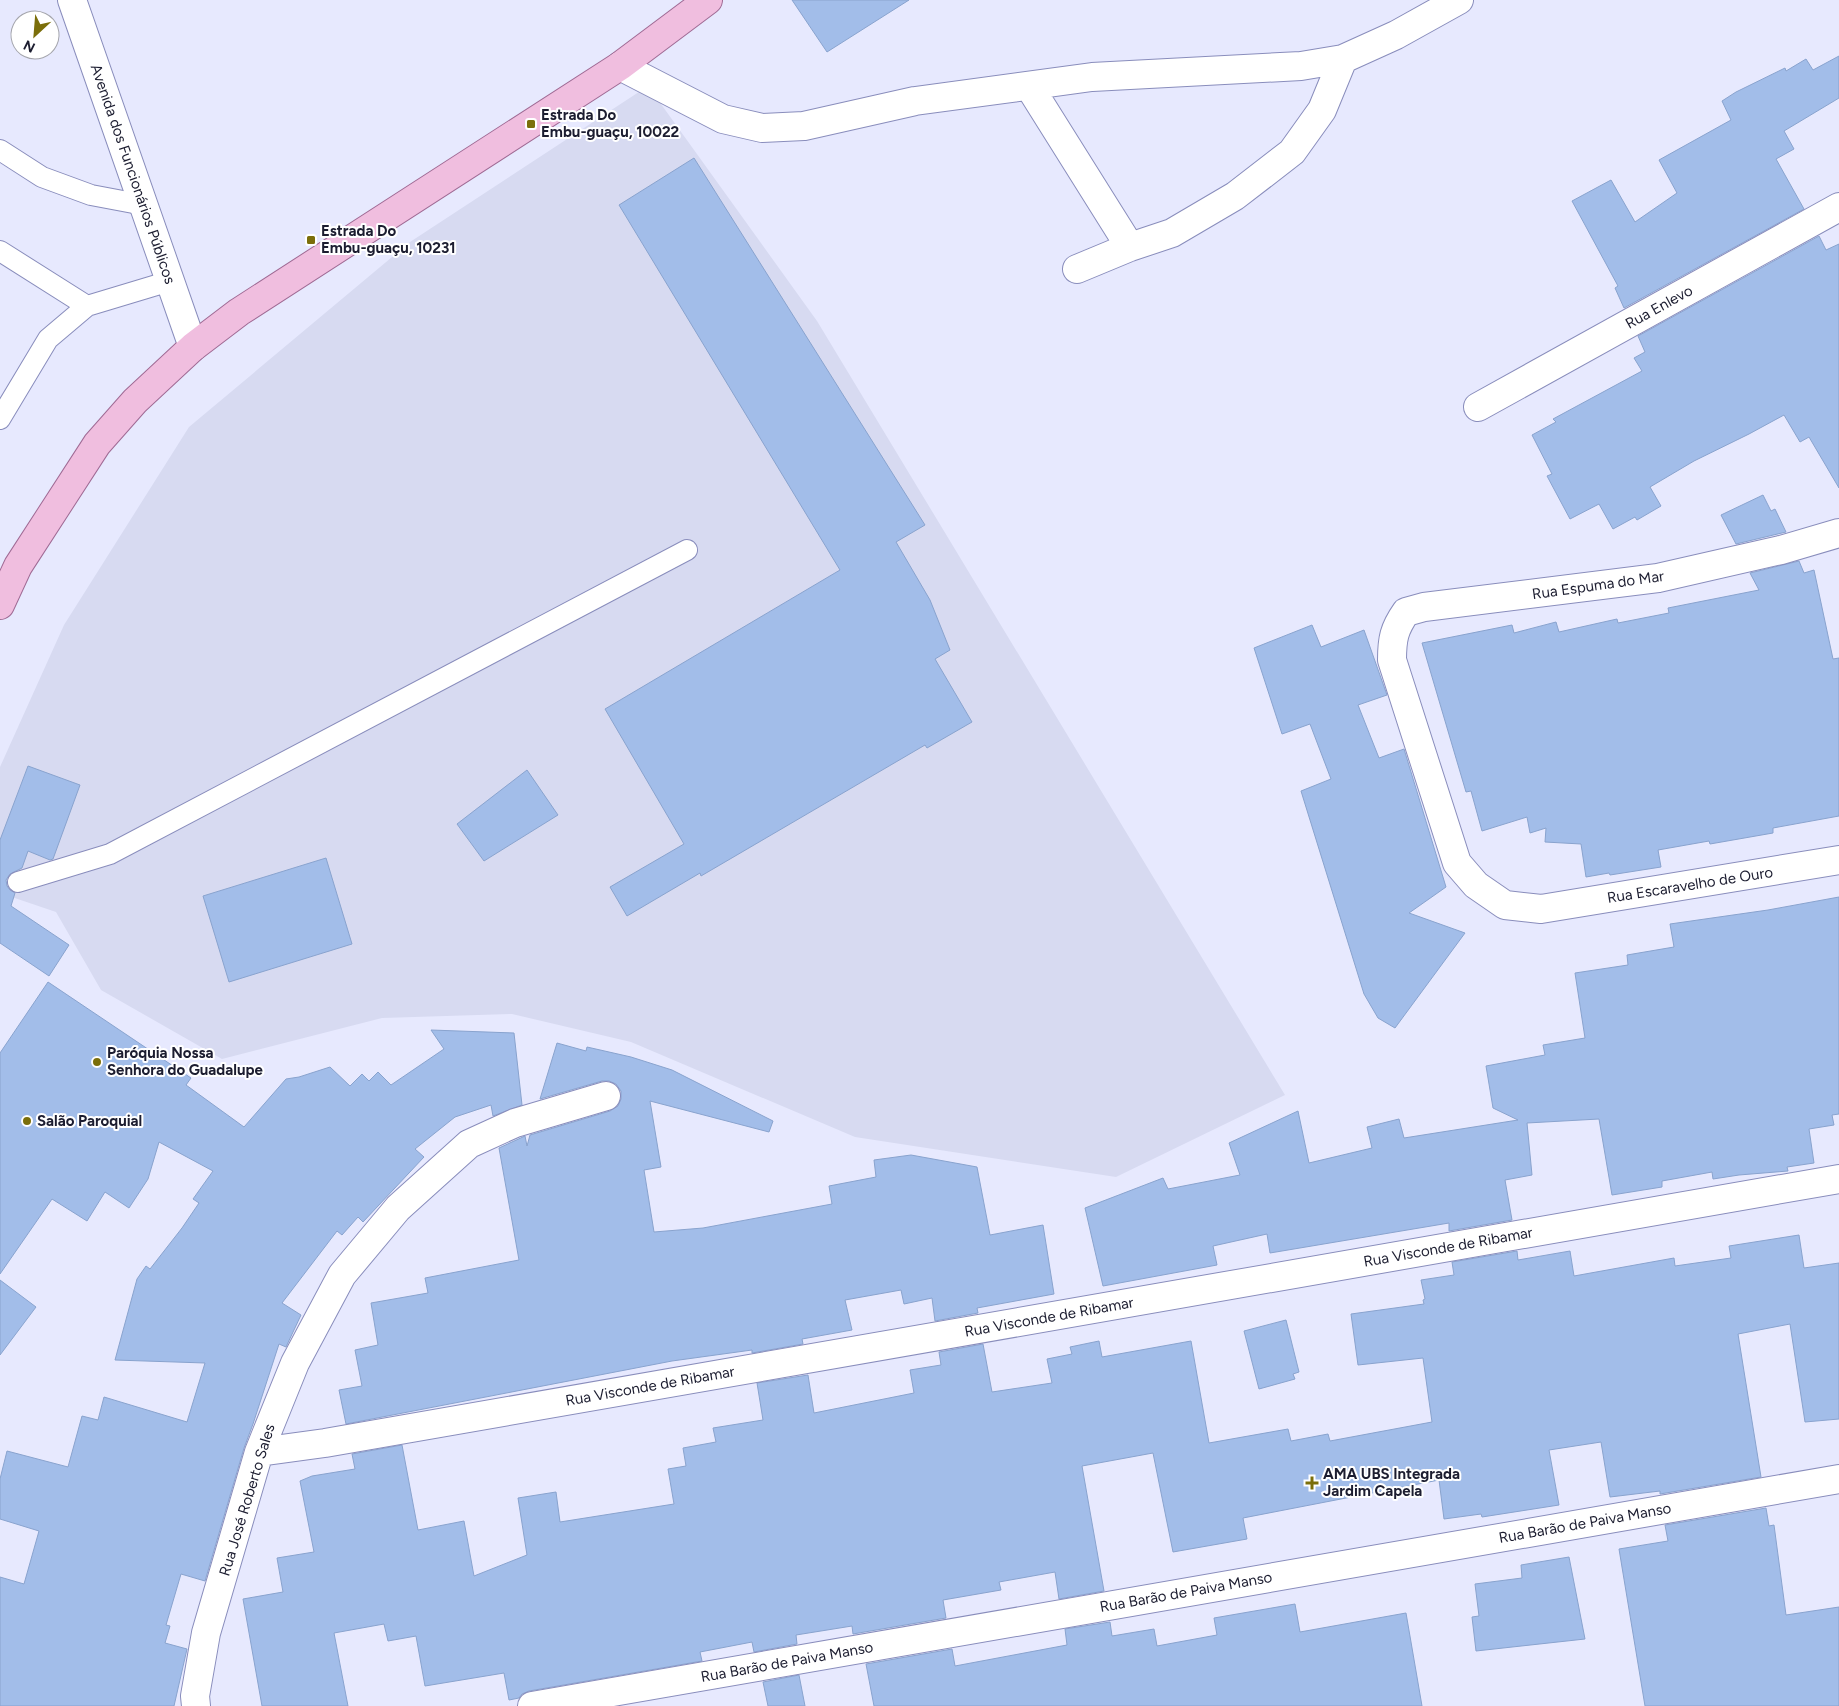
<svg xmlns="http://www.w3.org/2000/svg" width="1839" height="1706" font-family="Figtree,sans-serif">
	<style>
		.built { fill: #d7daf1 }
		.building { fill: #a2bde9; stroke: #89a3ce }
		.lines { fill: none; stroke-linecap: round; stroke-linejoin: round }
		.service-casing { stroke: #898dbc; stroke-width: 22 }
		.minor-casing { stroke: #898dbc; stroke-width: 30 }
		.tertiary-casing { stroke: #898dbc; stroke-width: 30 }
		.primary-casing { stroke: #9f6a94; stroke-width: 30 }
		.service { stroke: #fff; stroke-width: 20 }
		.minor { stroke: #fff; stroke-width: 28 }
		.tertiary { stroke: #fff; stroke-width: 28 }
		.primary { stroke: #f0bedf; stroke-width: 28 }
		.poi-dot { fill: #7b6e0a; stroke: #fff; stroke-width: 2 }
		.labels { text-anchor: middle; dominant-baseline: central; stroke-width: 4; stroke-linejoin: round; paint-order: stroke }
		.poi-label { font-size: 15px; font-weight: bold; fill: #1c1d30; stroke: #fff; text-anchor: start }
		.street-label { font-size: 15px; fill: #1c1d30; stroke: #fff }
	</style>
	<rect width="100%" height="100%" fill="#e7e9fe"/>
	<path class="built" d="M648 86 817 321 1285 1095 1116 1177 855 1137 631 1042 512 1014 382 1018 222 1059 101 990 56 912 0 893V767L64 625 189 427 410 242Z"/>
	<path class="building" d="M792 0H909L827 52Z
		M1839 56V98L1784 131 1794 149 1776 159 1804 209 1624 308 1615 288 1618 286 1572 201 1611 180 1635 222 1677 193 1659 160 1731 120 1722 101 1736 92 1785 68 1786 71 1806 59 1813 70Z
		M694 158 925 525 896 542 930 600 950 650 935 659 972 722 927 748 925 745 701 876 700 873 627 916 610 887 684 844 605 709 840 570 619 205Z
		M1819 236 1826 250 1839 244V488L1809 437 1800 442 1784 415 1749 434 1694 461 1650 487 1661 506 1637 520 1635 517 1613 529 1599 504 1570 519 1547 476 1552 474 1532 435 1556 422 1553 419 1642 371 1634 358 1645 352 1638 336Z
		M1763 495 1771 511 1775 509 1786 532 1736 544 1721 515Z
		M1799 561 1804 573 1814 570 1833 659 1839 658V816L1773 828V833L1710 844 1709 841 1658 850 1661 867 1610 875 1609 873 1586 877 1581 844 1545 842 1546 828 1530 833 1527 817 1482 831 1471 791 1466 792 1422 643 1512 625 1514 633 1556 622 1559 632 1617 619 1618 623 1669 613 1668 608 1759 590 1750 573Z
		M1312 625 1321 647 1364 630 1387 695 1358 705 1379 758 1404 749 1446 887 1409 913 1465 933 1395 1028 1378 1018 1364 994 1301 791 1331 779 1310 724 1282 734 1254 648Z
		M28 766 80 785 53 859 50 860 28 851 22 868 10 874 6 880 7 886 10 890 15 893 11 906 69 945 49 976 0 943V840Z
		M527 770 558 815 484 861 457 824Z
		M326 858 352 944 229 982 203 896Z
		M1839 897V1114L1832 1115 1834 1125 1809 1129 1814 1163 1787 1167 1788 1171 1739 1175 1713 1179 1712 1172 1662 1181V1187L1612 1195 1599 1119 1527 1123 1532 1175 1505 1180 1512 1220 1449 1231V1223L1270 1253 1267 1234 1213 1246 1217 1265 1103 1286 1085 1208 1163 1178 1168 1189 1240 1175 1229 1143 1298 1111 1309 1163 1372 1148 1367 1127 1399 1119 1404 1138 1518 1120 1493 1108 1486 1066 1545 1055 1543 1045 1585 1038 1575 973 1628 965 1627 955 1674 947 1670 924 1768 910Z
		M48 982 191 1078 186 1085 244 1127 286 1079 299 1077 330 1067 350 1086 362 1074 369 1081 378 1072 391 1085 444 1049 431 1030 514 1033 522 1105 493 1116 491 1105 455 1117 415 1149 424 1157 363 1222 358 1217 342 1235 337 1231 282 1303 301 1315 286 1347 279 1344 253 1424 244 1448 205 1581 181 1574 166 1625 170 1626 165 1643 187 1649 174 1706H0V1577L24 1584 39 1531 0 1519V1479L7 1451 68 1467 82 1416 98 1420 104 1397 187 1422 205 1363 115 1360 137 1279 146 1266 150 1269 182 1228 199 1203 193 1199 213 1171 159 1142 148 1179 129 1208 105 1192 87 1221 52 1199 0 1274V1053Z
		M557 1043 586 1051 587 1047 631 1057 672 1070 773 1121 769 1132 650 1101 661 1167 644 1170 654 1232 703 1228 832 1204 829 1186 876 1177 874 1160 911 1155 977 1167 990 1235 1043 1225 1054 1294 977 1308 978 1313 935 1321 932 1298 904 1304 901 1290 845 1300 852 1330 802 1339 803 1344 752 1353V1350L672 1361 346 1424 339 1390 362 1386 355 1350 378 1345 371 1303 428 1293 425 1278 519 1260 499 1148 525 1136 527 1146 530 1135 610 1111 618 1106 621 1099V1091L616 1084 609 1081H602L540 1099Z
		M1799 1235 1804 1268 1839 1263V1419L1805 1422 1790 1324 1738 1334 1761 1477 1660 1494V1491L1610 1497 1601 1442 1549 1450 1559 1505 1482 1517 1481 1514 1444 1519 1439 1480 1243 1518 1247 1539 1173 1552 1153 1453 1082 1466 1104 1591 1059 1599 1055 1572 999 1582 1001 1590 943 1600 946 1618 853 1634 852 1626 796 1635 797 1644 754 1652 752 1642 700 1652 702 1661 529 1691 522 1694 519 1698 509 1700 504 1673 425 1686 416 1636 388 1641 384 1624 334 1633 348 1706H262L243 1599 283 1592 277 1558 314 1552 300 1481 312 1476 355 1469 352 1454 402 1445 418 1530 464 1521 474 1576 527 1555 518 1498 556 1492 560 1522 674 1504 668 1469 686 1466 683 1448 716 1442 713 1428 763 1420 757 1383 808 1375 814 1413 914 1393 910 1370 941 1365 939 1352 983 1344 992 1392 1052 1383 1047 1359 1072 1354 1070 1347 1099 1341 1102 1357 1191 1341 1209 1443 1288 1429 1291 1441 1328 1434 1330 1441 1432 1422 1423 1358 1358 1365 1351 1314 1424 1304 1423 1300 1425 1299 1421 1280 1454 1275 1452 1262 1517 1251 1518 1260 1570 1251 1574 1276 1674 1258 1675 1266 1731 1258 1729 1246Z
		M0 1280 36 1307 0 1355Z
		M1286 1320 1299 1372 1293 1374 1295 1379 1259 1389 1244 1331Z
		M1766 1508 1769 1526 1774 1525 1786 1615 1839 1607V1706H1645L1619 1549 1668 1541 1665 1525Z
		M1569 1557 1585 1639 1476 1651 1472 1617 1479 1616 1475 1584 1522 1578 1521 1565Z
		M1295 1604 1300 1632 1406 1613 1422 1706H874L866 1664 952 1649 955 1666 1067 1645 1065 1629 1110 1622 1112 1636 1154 1629 1157 1646 1217 1635 1214 1618Z
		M799 1675 805 1706H768L763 1682Z"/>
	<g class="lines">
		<defs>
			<path id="service" d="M0 150 42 177 91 195 144 205
				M0 251 87 306
				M0 419 48 339 87 306 170 281
				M18 882 110 854 687 550"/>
			<path id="minor" d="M1343 59 1396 35 1459 0
				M620 66 723 119 762 128 804 126 915 101 1092 77 1301 66 1343 59 1322 110 1292 152 1235 196 1172 233 1130 247 1077 269
				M1029 86 1130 247
				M1478 407 1839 207
				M1839 533 1781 550 1658 578 1424 607 1406 612C1394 629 1392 639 1392 660L1457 863 1476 885 1505 905 1541 909 1839 860
				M259 1452 325 1443 1839 1179
				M196 1706 195 1696 206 1633 259 1452 295 1363 342 1275 398 1208 469 1144 515 1123 606 1096
				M532 1706 1839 1479"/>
			<path id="tertiary" d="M72 0 193 347"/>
			<path id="primary" d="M0 605 18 566 97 444 135 401 193 347 239 312 620 66 708 0"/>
		</defs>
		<use href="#service" class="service-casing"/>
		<use href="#minor" class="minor-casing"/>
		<use href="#tertiary" class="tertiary-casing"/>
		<use href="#primary" class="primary-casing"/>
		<use href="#service" class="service"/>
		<use href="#minor" class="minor"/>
		<use href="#tertiary" class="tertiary"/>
		<use href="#primary" class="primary"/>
	</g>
	<g class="poi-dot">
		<rect x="526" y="119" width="10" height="10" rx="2.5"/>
		<rect x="306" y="235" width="10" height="10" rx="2.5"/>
		<circle cx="97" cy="1062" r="5"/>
		<circle cx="27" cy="1121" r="5"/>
		<path d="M1309.5 1475.5h5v5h5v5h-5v5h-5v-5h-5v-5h5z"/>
	</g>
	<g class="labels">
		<g class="poi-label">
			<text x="541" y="115">Estrada Do<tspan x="541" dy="17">Embu-guaçu, 10022</tspan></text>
			<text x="321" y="231">Estrada Do<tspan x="321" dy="17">Embu-guaçu, 10231</tspan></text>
			<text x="107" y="1053">Paróquia Nossa<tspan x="107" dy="17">Senhora do Guadalupe</tspan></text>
			<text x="37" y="1121">Salão Paroquial</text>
			<text x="1323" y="1474">AMA UBS Integrada<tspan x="1323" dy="17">Jardim Capela</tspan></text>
		</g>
		<g class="street-label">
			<text transform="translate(133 174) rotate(71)">Avenida dos Funcionários Públicos</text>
			<text transform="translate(1659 307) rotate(-29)">Rua Enlevo</text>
			<text transform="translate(1598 585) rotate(-8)">Rua Espuma do Mar</text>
			<text transform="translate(1690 885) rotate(-9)">Rua Escaravelho de Ouro</text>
			<text transform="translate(1448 1247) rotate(-10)">Rua Visconde de Ribamar</text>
			<text transform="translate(1049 1317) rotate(-10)">Rua Visconde de Ribamar</text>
			<text transform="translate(650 1386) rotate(-10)">Rua Visconde de Ribamar</text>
			<text transform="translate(247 1500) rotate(-73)">Rua José Roberto Sales</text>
			<text transform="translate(1585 1523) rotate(-10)">Rua Barão de Paiva Manso</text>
			<text transform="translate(1186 1592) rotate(-10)">Rua Barão de Paiva Manso</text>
			<text transform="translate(787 1662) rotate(-10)">Rua Barão de Paiva Manso</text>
		</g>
	</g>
	<g transform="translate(35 35) rotate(206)"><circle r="24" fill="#ffffff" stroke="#a4a5ac"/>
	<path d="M0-4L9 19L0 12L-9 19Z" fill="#7b6e0a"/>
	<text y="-8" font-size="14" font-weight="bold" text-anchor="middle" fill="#1c1d30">N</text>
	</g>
</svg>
